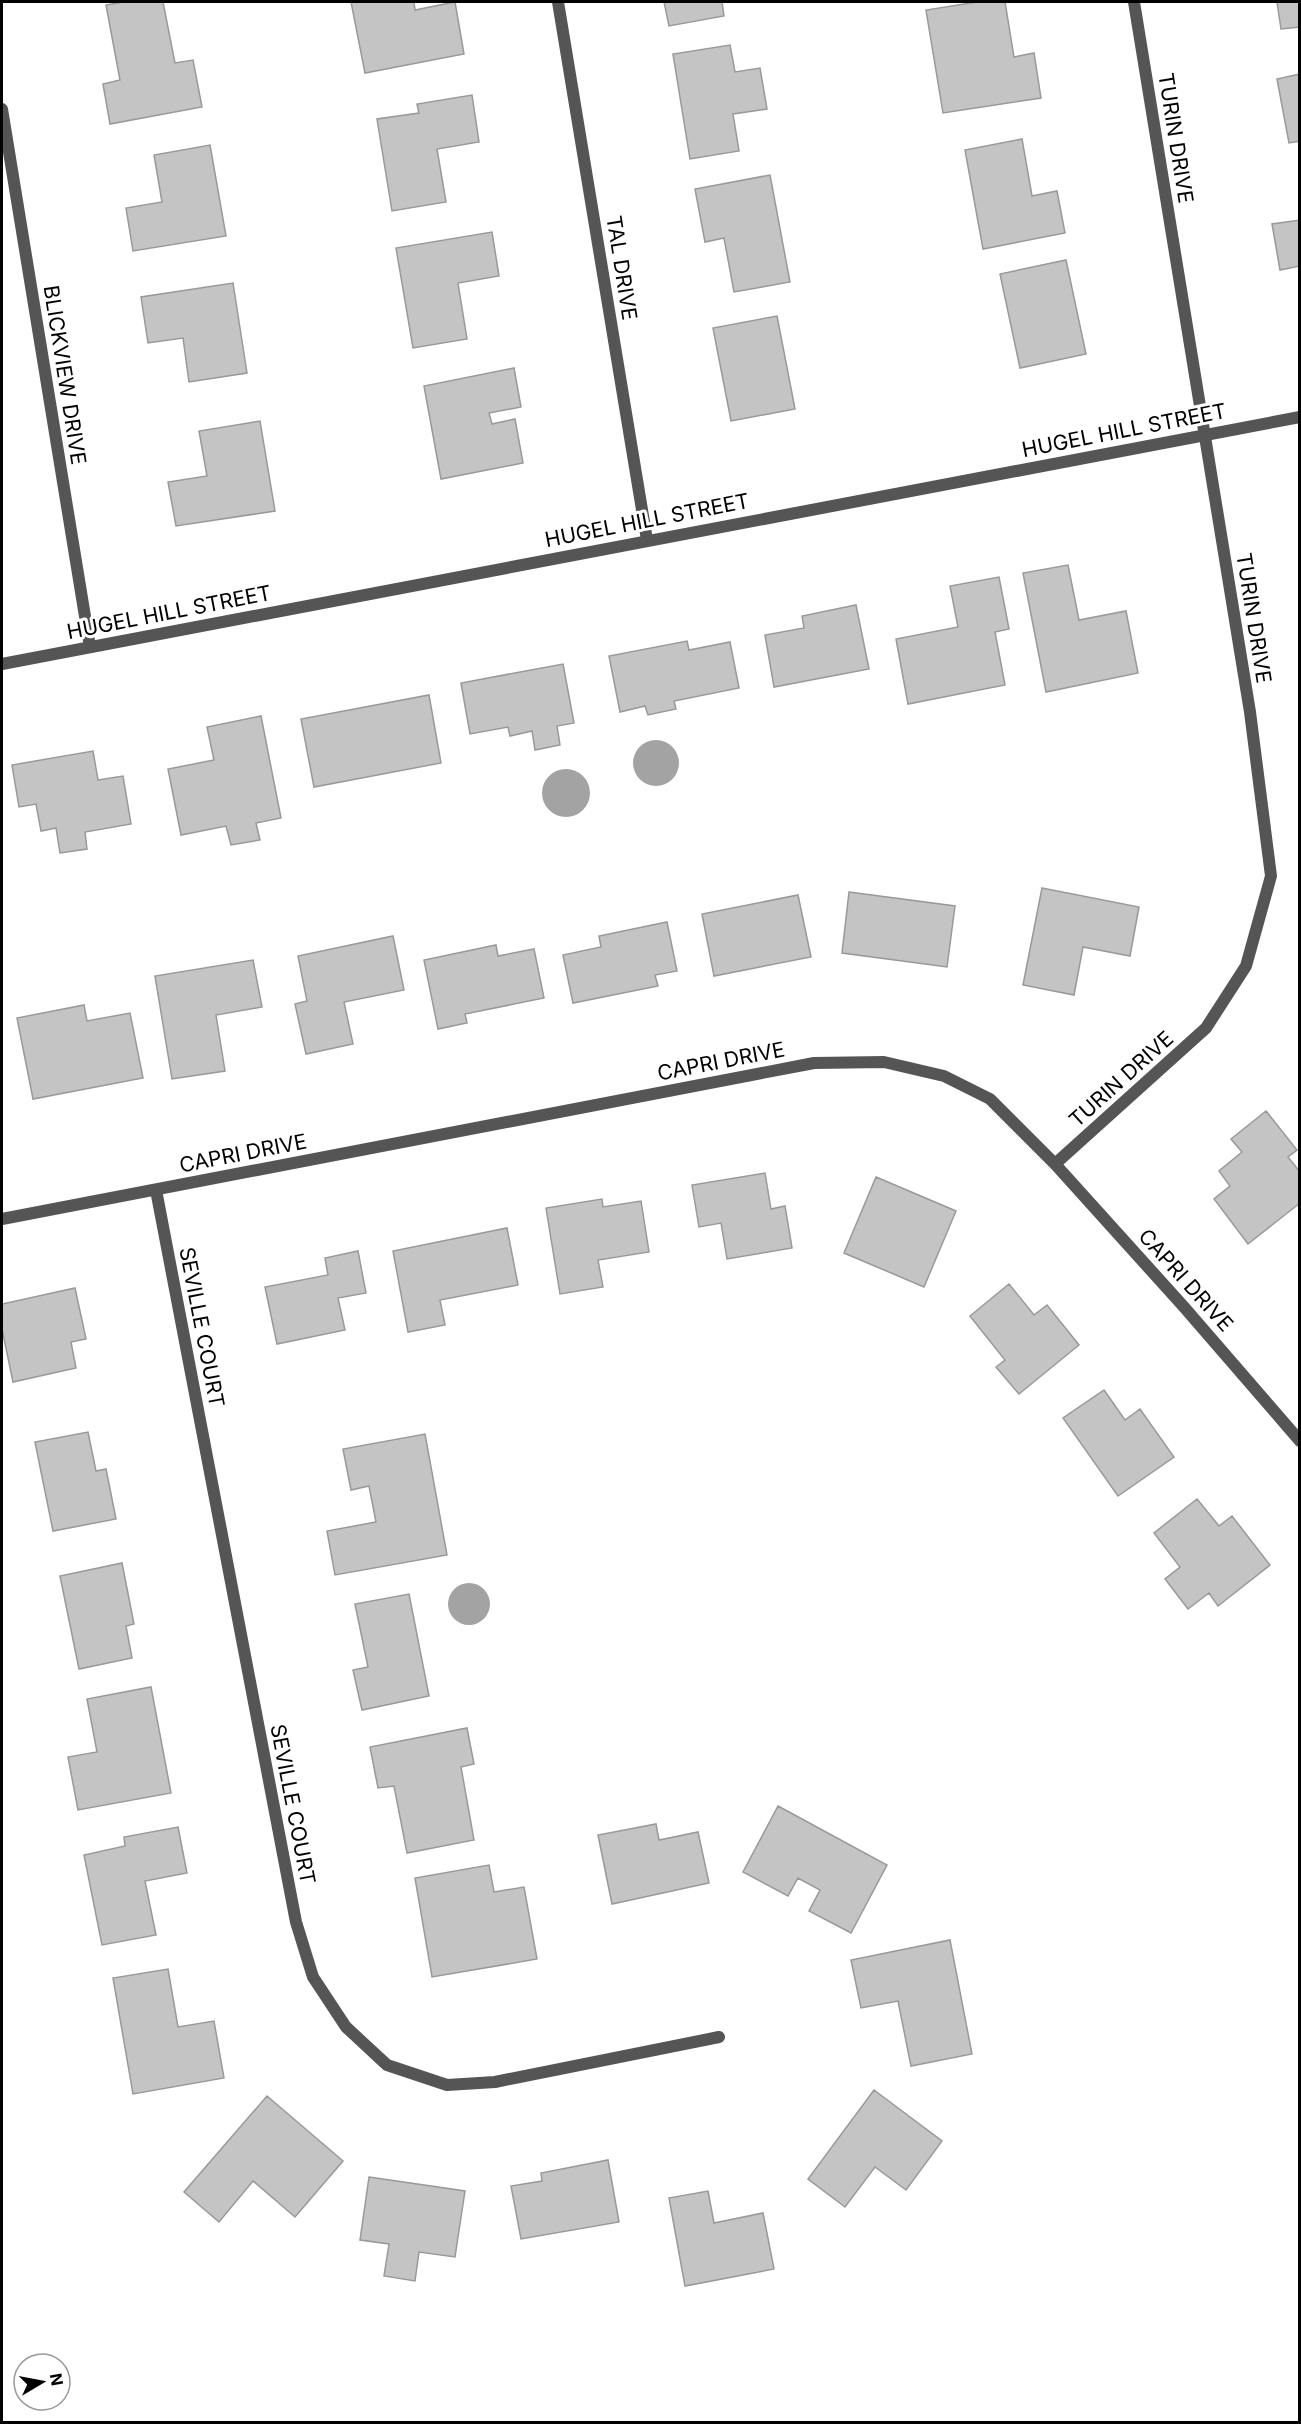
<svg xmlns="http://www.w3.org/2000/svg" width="1301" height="2424" font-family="Inter,sans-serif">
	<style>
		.water { fill: #a3a3a3 }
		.building { fill: #c4c4c4; stroke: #999; stroke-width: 1.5 }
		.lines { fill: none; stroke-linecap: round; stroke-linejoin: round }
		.minor { stroke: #555; stroke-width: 12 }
		.labels { text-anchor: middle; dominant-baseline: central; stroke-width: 6; stroke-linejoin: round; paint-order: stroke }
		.street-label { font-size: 21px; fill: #000; stroke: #fff }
	</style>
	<rect width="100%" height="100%" fill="#fff"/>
	<path class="water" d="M633 763a23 23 0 1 1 46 0a23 23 0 1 1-46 0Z
		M542 793a24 24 0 1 1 48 0a24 24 0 1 1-48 0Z
		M448 1604a21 21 0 1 1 42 0a21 21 0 1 1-42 0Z"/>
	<path class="building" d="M123 2H163L175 63 193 60 202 107 110 124 103 84 120 80 106 5Z
		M351 2H414L415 10 455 2 464 54 365 73Z
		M664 2H722L724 16 669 26Z
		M977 2H1005L1014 57 1034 53 1041 98 943 113 926 10Z
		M1277 2H1300V27L1281 29Z
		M730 45 735 72 760 68 767 109 733 114 739 151 690 159 673 54Z
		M1300 74V141L1289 143 1277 79Z
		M472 95 479 142 437 149 446 202 392 211 377 119 419 113 417 104Z
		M1022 139 1032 196 1057 191 1065 233 983 249 965 150Z
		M210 145 226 236 133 251 126 208 162 202 154 155Z
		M770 175 790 282 734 292 724 238 705 242 695 189Z
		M1300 220V266L1280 270 1272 224Z
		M492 232 499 276 458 283 467 339 413 348 396 248Z
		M1066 260 1086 354 1020 368 1000 274Z
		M233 283 247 373 189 382 183 338 148 343 141 297Z
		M777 316 795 409 731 421 713 328Z
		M514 368 521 407 489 413 492 424 515 419 523 463 441 479 424 386Z
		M260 421 275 511 176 526 168 482 207 476 199 431Z
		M1068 565 1079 620 1126 611 1138 673 1046 692 1023 573Z
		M999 577 1009 629 995 632 1005 685 908 704 896 639 958 627 950 586Z
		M856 605 869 669 774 687 765 635 804 628 802 616Z
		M687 641 689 650 730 642 739 688 674 701 676 709 648 715 645 706 620 712 609 656Z
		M563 664 574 723 557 726 560 745 535 750 532 731 510 736 508 727 470 734 461 683Z
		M429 695 441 763 314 787 301 719Z
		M261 716 281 818 256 823 260 840 231 845 226 826 181 835 168 769 214 760 207 727Z
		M93 751 98 780 123 776 131 824 85 832 87 849 60 853 56 828 41 831 36 804 19 807 12 765Z
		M1042 888 1139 907 1130 956 1083 947 1074 995 1023 985Z
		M849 892 955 906 947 967 842 953Z
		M798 895 811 957 714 976 702 914Z
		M667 922 677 971 655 975 658 986 573 1003 563 955 601 947 599 936Z
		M393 936 404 990 344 1002 353 1044 306 1054 295 1004 307 1001 298 956Z
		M496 945 498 956 534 949 544 998 465 1014 467 1023 438 1029 424 960Z
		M253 960 262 1007 216 1015 225 1071 172 1079 155 976Z
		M84 1005 87 1021 130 1013 143 1078 33 1099 17 1018Z
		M1266 1111 1297 1150 1288 1157 1300 1172V1203L1248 1244 1214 1199 1230 1186 1219 1171 1242 1152 1231 1139Z
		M765 1173 771 1209 785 1206 792 1248 727 1259 721 1223 699 1227 692 1185Z
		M876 1177 956 1211 924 1287 844 1253Z
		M602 1199 603 1207 641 1201 649 1252 598 1260 603 1287 560 1294 546 1208Z
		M507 1228 518 1285 440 1300 445 1325 408 1332 393 1251Z
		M358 1251 366 1293 338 1298 345 1330 277 1344 265 1287 328 1275 325 1258Z
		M1009 1284 1034 1315 1047 1305 1079 1345 1019 1394 996 1367 1005 1360 970 1316Z
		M75 1288 86 1339 71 1342 76 1368 13 1382 2 1329V1304Z
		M1104 1390 1125 1420 1140 1409 1174 1457 1118 1496 1063 1418Z
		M88 1432 96 1471 106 1469 116 1519 53 1531 35 1442Z
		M425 1434 447 1555 335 1575 327 1531 376 1522 369 1486 351 1490 343 1449Z
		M1197 1499 1219 1526 1232 1516 1270 1565 1218 1606 1209 1593 1188 1609 1165 1579 1180 1567 1154 1533Z
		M122 1563 134 1624 126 1626 132 1658 79 1669 60 1576Z
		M409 1594 429 1696 362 1710 353 1670 368 1667 355 1604Z
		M151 1687 171 1793 78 1810 68 1757 97 1752 87 1699Z
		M467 1728 474 1764 461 1767 474 1840 407 1853 394 1786 378 1788 370 1747Z
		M778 1806 887 1865 851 1933 809 1911 820 1890 798 1878 788 1896 743 1872Z
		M656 1824 659 1840 698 1832 709 1883 612 1904 598 1835Z
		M178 1827 187 1873 145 1881 156 1935 102 1945 84 1855 125 1846 124 1837Z
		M489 1865 494 1892 524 1887 537 1959 432 1977 415 1878Z
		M950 1940 972 2054 911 2066 898 2001 861 2008 851 1960Z
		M168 1969 178 2027 214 2021 224 2078 133 2094 113 1978Z
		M874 2090 942 2141 906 2190 875 2167 845 2207 808 2179Z
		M267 2096 343 2161 295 2217 253 2181 219 2222 184 2192Z
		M608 2160 619 2222 521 2239 511 2186 542 2181 541 2173Z
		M369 2177 465 2191 455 2257 419 2252 415 2281 384 2276 389 2244 360 2240Z
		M708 2191 714 2223 763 2213 774 2269 685 2286 669 2198Z"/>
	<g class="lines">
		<path class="minor" d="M558 2 647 540
			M2 109 90 647
			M2 664 1300 417
			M1055 1164 1206 1028 1246 966 1271 876 1250 712 1134 2
			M156 1190 296 1922 313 1977 346 2027 387 2065 447 2085 495 2082 719 2037
			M2 1219 814 1063 884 1062 944 1076 990 1099 1055 1164 1184 1307 1300 1441"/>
	</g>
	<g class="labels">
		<g class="street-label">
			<text transform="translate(1176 138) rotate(81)">TURIN DRIVE</text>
			<text transform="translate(622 268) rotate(81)">TAL DRIVE</text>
			<text transform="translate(65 375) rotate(81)">BLICKVIEW DRIVE</text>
			<text transform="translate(1124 430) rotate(-11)">HUGEL HILL STREET</text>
			<text transform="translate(647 520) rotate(-11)">HUGEL HILL STREET</text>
			<text transform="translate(169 612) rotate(-11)">HUGEL HILL STREET</text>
			<text transform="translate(1254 618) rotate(81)">TURIN DRIVE</text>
			<text transform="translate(721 1061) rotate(-11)">CAPRI DRIVE</text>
			<text transform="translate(1121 1079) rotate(-42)">TURIN DRIVE</text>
			<text transform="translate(243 1153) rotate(-11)">CAPRI DRIVE</text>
			<text transform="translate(1186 1280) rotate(48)">CAPRI DRIVE</text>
			<text transform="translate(202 1327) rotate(79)">SEVILLE COURT</text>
			<text transform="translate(293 1804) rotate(79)">SEVILLE COURT</text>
		</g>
	</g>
	<rect width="1301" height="2424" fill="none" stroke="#000000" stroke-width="6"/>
	<g transform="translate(42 2382) rotate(80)"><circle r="28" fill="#ffffff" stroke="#999999" stroke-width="1.5"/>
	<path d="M0-4.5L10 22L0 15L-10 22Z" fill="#000000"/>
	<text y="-9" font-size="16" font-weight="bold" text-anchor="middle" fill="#000000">N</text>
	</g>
</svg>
